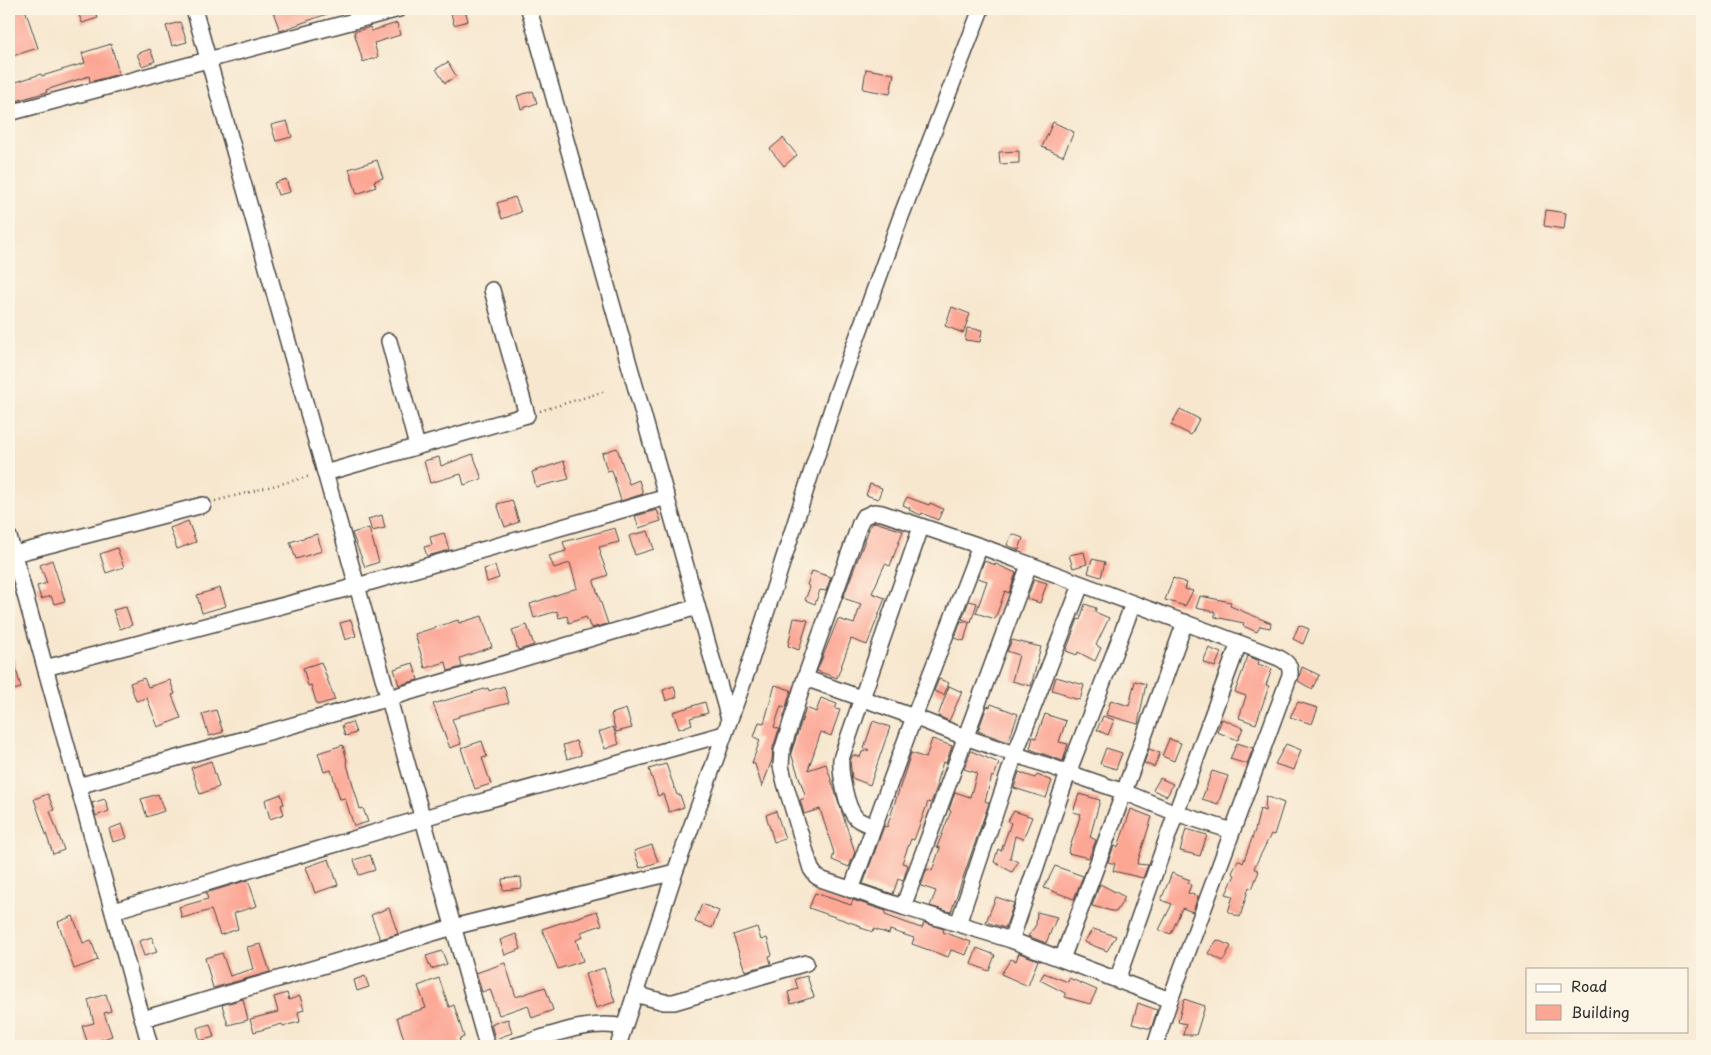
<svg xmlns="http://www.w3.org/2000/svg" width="1711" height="1055" font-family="'Playpen Sans',sans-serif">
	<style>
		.building { fill: #fca694 }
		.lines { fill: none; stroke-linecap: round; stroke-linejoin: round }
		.street-casing { stroke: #4a4744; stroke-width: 18 }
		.path { stroke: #4a4744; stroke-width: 2.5; stroke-dasharray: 1 4; stroke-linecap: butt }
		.street { stroke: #fff; stroke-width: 15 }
	</style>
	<rect width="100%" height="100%" fill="#fcf5e5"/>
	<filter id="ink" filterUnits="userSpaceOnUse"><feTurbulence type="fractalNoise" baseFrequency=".02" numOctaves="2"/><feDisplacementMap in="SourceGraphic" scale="10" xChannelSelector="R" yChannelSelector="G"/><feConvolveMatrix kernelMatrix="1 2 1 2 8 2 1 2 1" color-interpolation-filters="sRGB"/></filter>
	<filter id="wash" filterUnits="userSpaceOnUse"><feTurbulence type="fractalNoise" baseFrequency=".0096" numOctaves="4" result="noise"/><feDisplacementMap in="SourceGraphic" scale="20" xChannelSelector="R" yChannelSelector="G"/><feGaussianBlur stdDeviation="1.12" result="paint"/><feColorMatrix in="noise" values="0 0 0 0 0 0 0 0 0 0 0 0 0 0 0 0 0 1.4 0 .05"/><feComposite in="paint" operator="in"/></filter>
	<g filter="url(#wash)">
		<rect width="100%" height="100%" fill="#f7e7cf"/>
		<g id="blocks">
			<path class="building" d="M9 9H25L38 48 9 57V33L12 32 9 20Z
				M77 9H95L98 18 82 23Z
				M272 9H337L338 10 280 31Z
				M450 9H465L468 21 454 25Z
				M180 22 187 42 172 46 166 26Z
				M397 23 400 35 374 43 378 57 363 62 354 32 370 27 371 31Z
				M111 44 119 74 90 82 89 76 46 90 47 92 16 101 10 84 41 74 42 76 85 63 82 53Z
				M150 49 155 61 142 66 137 54Z
				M448 62 456 76 445 83 436 69Z
				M866 69 894 74 890 94 863 89Z
				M533 91 537 103 521 109 517 96Z
				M287 121 292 137 276 141 271 125Z
				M1053 122 1074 132 1063 156 1042 147Z
				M783 138 797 155 784 166 770 149Z
				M1019 151V163L1000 164 999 152Z
				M377 160 383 178 374 181 376 187 357 194 349 169Z
				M286 179 290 192 278 195 274 183Z
				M515 197 521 212 502 219 497 203Z
				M1546 210 1566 213 1564 229 1544 226Z
				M952 307 970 314 963 333 945 326Z
				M967 328 982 330 980 342 965 340Z
				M1180 409 1199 419 1191 435 1171 425Z
				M617 448 629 484 639 480 643 494 621 501 612 470 607 471 602 453Z
				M473 454 482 479 464 485 461 474 430 483 424 461 439 457 441 466Z
				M564 461 569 479 536 487 532 472Z
				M870 484 882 488 878 499 866 495Z
				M907 497 929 505 930 503 943 509 938 520 922 513 921 515 909 510 910 508 903 505Z
				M512 500 519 522 505 527 497 504Z
				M657 510 661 521 639 528 635 516Z
				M382 515 385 528 372 531 368 519Z
				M188 521 196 542 177 549 170 528Z
				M875 522 903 531 890 566 885 564 872 593 885 598 867 645 851 639 837 678 817 671 838 619 854 624 861 604 843 598 871 524Z
				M369 528 379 562 365 567 352 533Z
				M615 528 619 542 599 547 601 553 600 554 608 575 594 580V582L608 624 591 628 586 617 569 623 567 616 559 618 557 611 534 618 530 604 577 588 570 563 554 568 549 556 566 551 563 542Z
				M648 531 654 549 635 555 629 536Z
				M444 533 449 550 427 556 424 547 432 545 430 537Z
				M317 534 322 551 296 559 290 542Z
				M1012 534 1023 538 1019 550 1007 545Z
				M117 548 124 567 106 573 100 554Z
				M1084 552 1087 564 1073 568 1069 555Z
				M1092 559 1105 562 1101 577 1088 573Z
				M52 560 65 601 54 604 51 596 41 599 37 586 47 583 40 565Z
				M984 561 996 565V564L1016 573 1009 593 1005 591 995 619 976 613 987 581 978 578Z
				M495 566 499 578 487 582 484 569Z
				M812 571 831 577 826 591 820 590 815 604 805 600 810 587 807 585Z
				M1173 578 1187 583 1185 589 1193 591 1185 606 1165 600Z
				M1034 579 1047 583 1040 603 1027 599Z
				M220 588 226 606 202 613 197 595Z
				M1200 596 1231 602 1230 606 1271 623 1270 628 1260 626 1257 632 1243 626 1244 623 1215 617V612L1196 608Z
				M969 601 977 603 971 622 962 619Z
				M1085 604 1096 608 1095 612 1109 618 1096 645 1101 648 1095 661 1078 652 1077 655 1066 651 1078 619 1080 620Z
				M126 607 132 625 120 629 113 610Z
				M482 616 492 647 460 658 462 667 448 671 446 662 425 668 415 634 458 620 459 623Z
				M794 618 808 620 799 650 788 646Z
				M351 620 356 636 345 640 340 623Z
				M961 621 969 623 964 641 955 638Z
				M527 625 534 645 518 650 512 630Z
				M1299 625 1309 629 1303 644 1293 639Z
				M1012 640 1041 647 1031 686 1012 681 1019 655 1007 651Z
				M1209 648 1221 653 1215 667 1203 662Z
				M1248 656 1259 661 1258 664 1272 669 1266 685 1269 686 1256 724 1239 718 1246 696 1235 692Z
				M9 657H13L21 688 9 691Z
				M321 662 335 700 317 705 311 685 308 686 303 668Z
				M413 663 418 680 399 685 394 669Z
				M1302 667 1319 675 1312 689 1298 681Z
				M1056 677 1084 685 1080 700 1065 696V694L1052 690Z
				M144 678 148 687 170 680 175 694 172 695 181 718 158 727 147 698 136 701 130 683Z
				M939 679 949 683 944 695 934 691Z
				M1135 681 1146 684 1138 724 1106 715 1111 700 1129 706Z
				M775 685 791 690 786 707 781 706 774 727 779 729 773 748 772 760 762 787 755 764 752 763 760 740 754 737 759 722 764 723Z
				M504 686 509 703 458 716 459 717 452 719 461 744 450 748 433 704 488 688 489 691Z
				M674 686 677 697 666 701 663 690Z
				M949 686 962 692 949 721 938 716Z
				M821 698 837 704 835 709 840 710 831 736 821 732 808 770 826 764 855 852 849 867 832 860 834 853 820 809 804 814 800 800 806 798 791 753 806 708 816 712Z
				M705 702 708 713 690 718 692 724 679 729 673 712Z
				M1298 702 1318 708 1312 724 1290 717Z
				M991 704 1018 714 1008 742 978 731 987 706 990 707Z
				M626 709 632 728 616 732 611 714Z
				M216 710 223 732 209 736 202 714Z
				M1045 714 1066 721 1059 742 1068 744 1063 761 1030 749 1033 737 1036 738Z
				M1103 716 1114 720 1108 735 1097 730Z
				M1222 719 1243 728 1238 740 1217 732Z
				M873 721 890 727 870 785 852 778 850 761 853 755 860 757 862 752 869 750 864 748Z
				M352 722 356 733 345 736 342 725Z
				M613 727 619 744 605 749 599 732Z
				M932 739 952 746 946 763 943 762 936 783 938 784 931 803 928 802 914 840 911 839 902 863 908 865 903 881 898 879 893 894 863 884 884 826 887 827 911 753 926 758Z
				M1169 739 1181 743 1174 761 1162 756Z
				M482 741 487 757 482 758 491 784 475 789 461 748Z
				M576 741 581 755 567 759 563 745Z
				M1237 743 1253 748 1247 764 1230 759Z
				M1286 744 1301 750 1294 770 1275 764Z
				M343 745 347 761H346L360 809 363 808 368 822 354 826 345 798 340 799 331 770 324 772 318 753Z
				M1106 748 1122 753 1116 769 1100 764Z
				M1149 749 1160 753 1154 767 1144 763Z
				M971 751 999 763 994 777 992 776 985 801 989 803 951 912 930 906 936 891 921 886 927 869 932 871 940 848 937 847 951 811 949 810 955 792 970 797 977 773 964 769Z
				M211 761 219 787 200 794 191 768Z
				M666 764 677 795H680L684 807 669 812 663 794 658 796 649 769Z
				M1212 771 1228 776 1218 804 1202 799Z
				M1019 772 1035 778 1037 775 1052 781 1046 798 1014 788Z
				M1160 778 1173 784 1167 796 1153 790Z
				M48 794 54 810 50 811 64 850 53 854 34 799Z
				M158 794 164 811 147 817 141 799Z
				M281 794 284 804 281 805 284 814 270 819 265 800Z
				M1079 794 1100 800 1090 837 1096 840 1089 858 1068 853 1081 814 1073 812Z
				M1266 796 1284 803 1274 835 1271 834 1254 868 1259 871 1252 889 1249 887 1240 917 1228 912 1233 896 1226 894 1235 875 1232 873 1238 860 1243 863 1255 830 1260 809 1265 811Z
				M105 799 109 811 96 816 92 803Z
				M1131 809 1152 817 1137 864 1148 865 1143 878 1113 871 1115 864 1108 862 1114 846 1118 847Z
				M776 811 785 839 774 842 766 815Z
				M1014 811 1032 817 1023 839 1015 836 1010 858 1018 862 1012 872 994 862 998 849 1001 851 1011 823 1008 821Z
				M122 824 127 838 113 842 109 829Z
				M1186 829 1207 835 1200 856 1180 851Z
				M652 845 658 862 640 868 634 851Z
				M370 855 375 870 359 875 354 860Z
				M329 859 338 885 315 893 306 867Z
				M1055 866 1083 876 1074 899 1044 888Z
				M1172 873 1190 880 1188 883 1191 885 1188 893 1198 896 1193 912 1182 908 1171 934 1159 930 1172 904 1161 900Z
				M521 877 522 888 503 890 502 879Z
				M248 880 257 906 234 913 238 929 220 935 211 910 182 918 179 907 208 899 206 893Z
				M1100 884 1125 897 1116 912 1092 906Z
				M815 893 851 905 853 900 886 911 885 915 918 927 922 928 924 923 944 929 943 932 971 942 966 955 951 950 948 957 912 944 914 938 890 930 889 934 874 929 873 932 861 928V926L809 908Z
				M996 897 1014 903 1005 928 986 922Z
				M702 904 719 911 712 928 695 922Z
				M389 908 398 934 380 939 371 915Z
				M597 911 602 925 581 932 583 937 576 940 583 961 558 969 542 929Z
				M1037 912 1057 917 1046 943 1028 936 1036 925Z
				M73 916 83 943 91 940 98 960 74 969 58 922Z
				M757 927 761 940 767 938 772 955 769 956 771 964 745 971 733 935Z
				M1093 929 1116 936 1107 951 1084 942Z
				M516 934 521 949 505 955 500 940Z
				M152 937 157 952 144 956 139 941Z
				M1217 940 1231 946 1223 961 1208 953Z
				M261 944 270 972 213 988 205 958 222 953 230 976 253 969 247 947Z
				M977 948 995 955 989 971 971 964Z
				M442 951 447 964 431 969 426 956Z
				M1019 953 1038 960 1028 986 1001 974 1011 959 1016 961Z
				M505 963 516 997 545 987 553 1010 532 1018 528 1005 499 1015 490 989 482 992 476 973Z
				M604 968 615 1002 596 1008 585 974Z
				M1044 973 1068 982 1069 978 1097 990 1090 1004 1065 997V993L1040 980Z
				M365 976 369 987 357 991 354 980Z
				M807 976 814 997 791 1004 788 992 798 989 795 979Z
				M439 978 449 1007 454 1005 464 1037 459 1039 462 1046H406L397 1017 426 1008 418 986Z
				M287 993 289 1000 300 996 304 1010 298 1012 300 1022 283 1026 282 1024 254 1032 250 1019 278 1012 274 997Z
				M106 994 111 1011 104 1013 112 1036 88 1044 82 1026 94 1023 88 1000Z
				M243 999 248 1020 228 1025 222 1005Z
				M1184 999 1205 1006 1196 1035H1183L1186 1024 1178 1022Z
				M1138 1003 1157 1010 1151 1029 1132 1024Z
				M508 1019 512 1033 495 1039 491 1024Z
				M210 1024 214 1037 200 1041 197 1028Z"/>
		</g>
	</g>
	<g filter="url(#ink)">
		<use href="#blocks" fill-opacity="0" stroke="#4a4744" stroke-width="1"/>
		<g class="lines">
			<defs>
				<path id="street" d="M194 9 487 1046
					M529 9 729 719
					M9 113 399 9
					M389 341 417 446
					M325 473 527 415 492 290
					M874 512 882 513 980 546 1279 658C1287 662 1291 666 1290 675L1170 1000 1011 940 903 907 823 880 816 876 811 869 785 783 781 766 782 751 805 678 860 523 863 517Z
					M9 537 150 1046
					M14 554 203 505
					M45 668 357 586 667 497
					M805 678 914 717 965 737 1124 792 1176 813 1232 831
					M78 786 389 698 697 607
					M874 827C868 824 860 822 856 818 846 807 840 773 841 759L921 527
					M851 890 914 717 980 546
					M903 907 1029 565
					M113 911 423 818 724 734
					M958 924 1015 754 1081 585
					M1011 940 1068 773 1133 604
					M1062 959 1124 792 1185 622
					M1117 980 1176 813 1239 643
					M635 994 664 1002H674L806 963
					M143 1019 453 927 675 872
					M515 1046C550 1036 588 1019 624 1027
					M618 1046 675 872 748 669 837 393 900 219 981 9
					M1155 1046 1170 1000"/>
			</defs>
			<use href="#street" class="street-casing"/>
			<path class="path" d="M540 411 606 391
				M215 501 311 476"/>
			<use href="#street" class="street"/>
		</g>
	</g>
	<rect width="1711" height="1055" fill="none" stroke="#fcf5e5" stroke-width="30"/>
	<rect x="1526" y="968" width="162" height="65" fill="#fcf5e5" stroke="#a8a49b"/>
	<rect x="1536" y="984" width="25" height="8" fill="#ffffff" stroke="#a8a49b"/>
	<text x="1571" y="992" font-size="15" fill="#2b2b2b">Road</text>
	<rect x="1536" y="1005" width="25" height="15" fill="#fca694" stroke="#a8a49b"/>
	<text x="1571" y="1018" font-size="15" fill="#2b2b2b">Building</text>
</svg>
